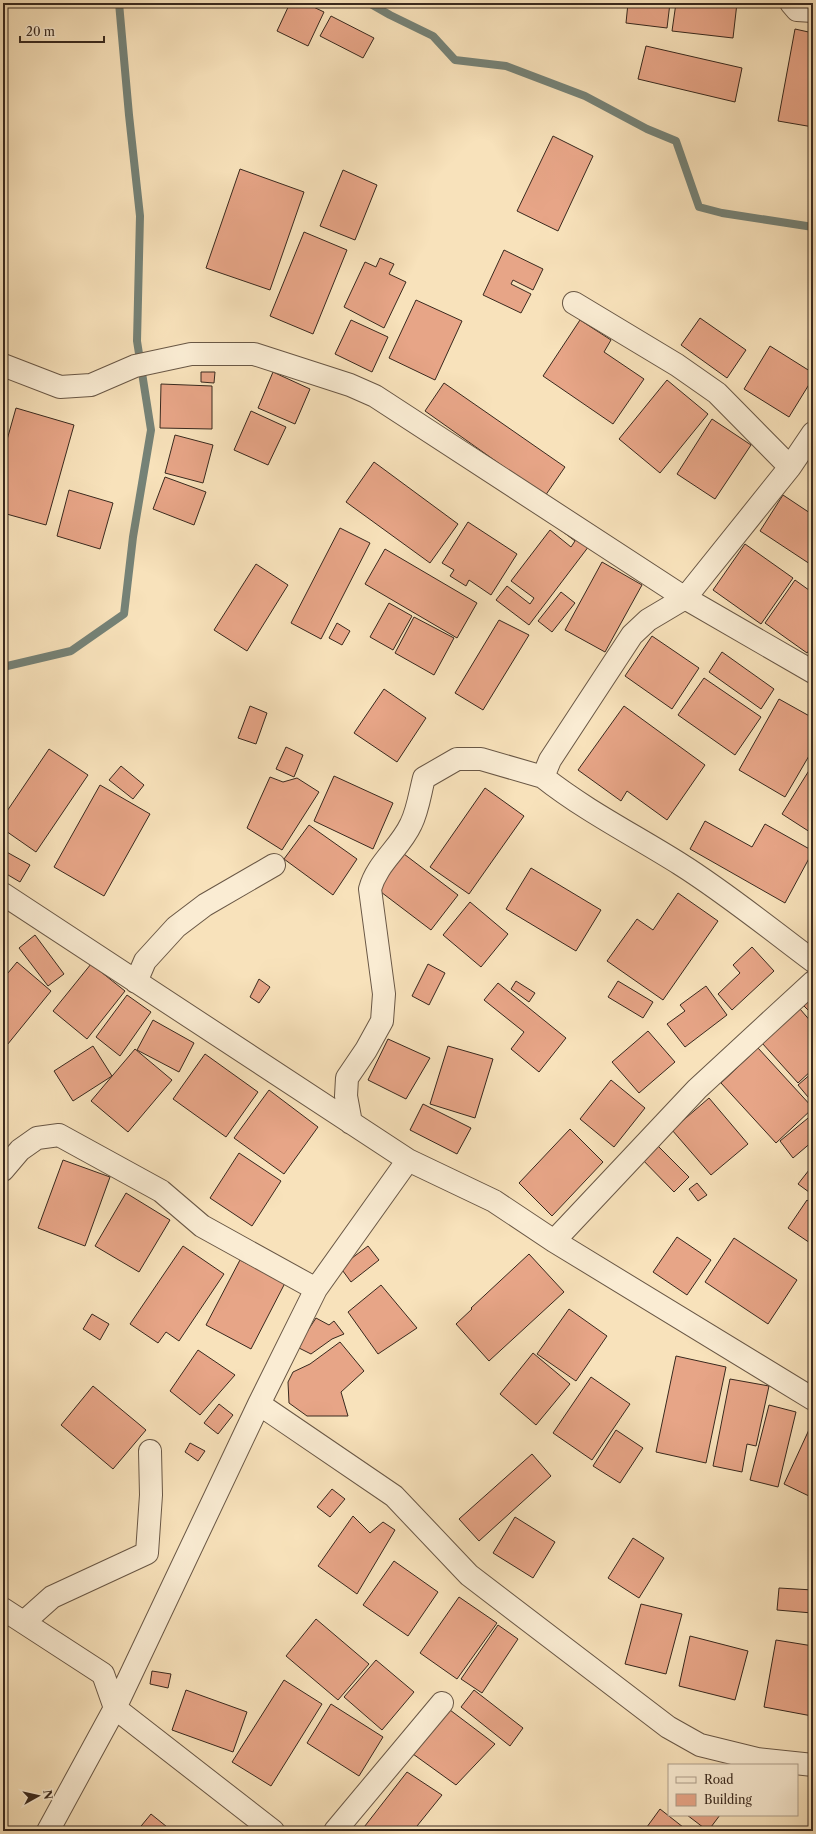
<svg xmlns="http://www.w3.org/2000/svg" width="816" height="1834" font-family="'Libre Caslon Text',serif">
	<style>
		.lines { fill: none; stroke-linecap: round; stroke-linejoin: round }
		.stream { stroke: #758277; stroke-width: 8 }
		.building { fill: #e7a587; stroke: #39291e }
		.street-casing { stroke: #695745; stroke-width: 24 }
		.street { stroke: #faecd3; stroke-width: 22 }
	</style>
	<rect width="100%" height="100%" fill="#f8e2bb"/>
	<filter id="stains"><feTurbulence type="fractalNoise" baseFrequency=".005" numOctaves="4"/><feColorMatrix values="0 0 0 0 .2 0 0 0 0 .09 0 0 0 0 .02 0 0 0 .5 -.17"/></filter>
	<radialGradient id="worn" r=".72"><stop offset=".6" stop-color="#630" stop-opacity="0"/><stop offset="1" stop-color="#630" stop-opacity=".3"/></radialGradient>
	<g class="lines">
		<path class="stream" d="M369 3 390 15 433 36 455 60 506 66 585 96 647 129 676 141 699 207 722 213 813 227
			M3 667 71 651 124 614 133 537 151 430 137 341 140 216 129 115 119 3"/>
	</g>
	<path class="building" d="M290 3H305L324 12 308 46 277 31Z
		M628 3H670L667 28 626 23Z
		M676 3H737L733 38 672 31Z
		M331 16 374 38 363 58 320 36Z
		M795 29 813 33V127L778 121Z
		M646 46 742 68 735 102 638 79Z
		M553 136 593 156 558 231 517 211Z
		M240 169 304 192 270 290 206 268Z
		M343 170 377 185 355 240 320 226Z
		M304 232 347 250 313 334 270 316Z
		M504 250 543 269 533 290 513 280 511 284 531 294 521 313 483 295Z
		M380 258 394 264 389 274 406 282 384 328 344 307 365 262 376 267Z
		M416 300 462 321 435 380 389 358Z
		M700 318 746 350 727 378 681 345Z
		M351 320 388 337 372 372 335 354Z
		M580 320 611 340 604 352 644 379 613 424 543 376Z
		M770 346 813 373V378L789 417 744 389Z
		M201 372H215L214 383 201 382Z
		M273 372 310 389 295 424 258 408Z
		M667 380 708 414 660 473 619 439Z
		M444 383 565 467 545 496 425 411Z
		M161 384 212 386V429L160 428Z
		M16 408 74 425 46 525 3 513V454Z
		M251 411 286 427 268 465 234 450Z
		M712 419 751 445 715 499 677 474Z
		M175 435 213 445 203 483 165 473Z
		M374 462 458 524 430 563 346 502Z
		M165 477 206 492 194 525 153 509Z
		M69 490 113 503 100 549 57 536Z
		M783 495 813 515V566L760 531Z
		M468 522 517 554 491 595 469 580 466 586 450 576 454 570 442 563Z
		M554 525 589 546 529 625 496 600 507 586 530 604 534 598 511 581 550 530 571 547 575 541Z
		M340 528 370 543 321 639 291 623Z
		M745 544 793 578 761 624 713 590Z
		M385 549 477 603 457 638 365 584Z
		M602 562 642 585 605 652 565 630Z
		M256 564 288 585 247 651 214 630Z
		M795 580 813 593V645L807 653 765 623Z
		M561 592 575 603 552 632 538 621Z
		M389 603 412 616 393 650 370 637Z
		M414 617 454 638 434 675 395 653Z
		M499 620 529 635 483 710 455 693Z
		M337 623 350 631 342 645 329 638Z
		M652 636 699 668 672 709 625 676Z
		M722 652 774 689 761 709 709 672Z
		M704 678 761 717 735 755 678 715Z
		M384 689 426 718 397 762 354 733Z
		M779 699 813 718V749L785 797 739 770Z
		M250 706 267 713 256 744 238 738Z
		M624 706 705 765 667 820 627 791 621 801 578 770Z
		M286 747 303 755 294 777 276 769Z
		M49 749 88 775 36 852 3 829V817Z
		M813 764V834L782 814Z
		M121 766 144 785 133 799 109 780Z
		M334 776 393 803 373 849 314 821Z
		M270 777 283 782 297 778 319 792 282 850 247 828Z
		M100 785 150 814 104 896 54 867Z
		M485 788 524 816 469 894 430 867Z
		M705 821 752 847 765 824 813 851 785 903 690 849Z
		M309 825 357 859 333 895 284 859Z
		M3 850 30 865 20 882 3 872Z
		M404 854 458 895 431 930 377 889Z
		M531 868 601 910 576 951 506 909Z
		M678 893 718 921 663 1000 607 961 637 919 653 930Z
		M470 902 508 934 481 967 443 935Z
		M35 935 64 974 48 986 19 948Z
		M752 947 774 971 732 1010 718 994 740 973 733 965Z
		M17 962 51 991 3 1050V979Z
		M91 964 125 991 87 1039 53 1011Z
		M428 964 445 973 429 1005 412 996Z
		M259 979 270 987 259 1003 250 997Z
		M516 981 535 993 529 1002 511 989Z
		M618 981 653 1002 643 1018 608 997Z
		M498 983 566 1038 539 1072 511 1049 524 1032 484 1000Z
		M706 986 727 1015 685 1047 667 1024 685 1011 680 1005Z
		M127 995 151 1012 120 1056 96 1037Z
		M813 996V1015L804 1006Z
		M800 1009 813 1024V1069L798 1083 762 1043Z
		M153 1020 194 1043 179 1072 137 1050Z
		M648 1031 675 1062 639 1093 612 1062Z
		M388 1039 430 1058 406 1099 368 1080Z
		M93 1046 112 1076 73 1101 54 1071Z
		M448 1046 493 1059 475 1118 430 1104Z
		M758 1048 813 1108 776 1143 721 1083Z
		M135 1049 172 1080 128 1132 91 1101Z
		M205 1054 258 1092 226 1137 173 1099Z
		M813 1072V1103L798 1085Z
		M611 1080 645 1108 614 1147 580 1119Z
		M269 1090 318 1127 284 1174 234 1138Z
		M709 1098 748 1144 711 1175 672 1130Z
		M423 1104 471 1128 457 1154 410 1130Z
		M813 1114V1141L793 1158 780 1141Z
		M570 1129 603 1162 552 1216 519 1183Z
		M652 1140 689 1177 674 1192 637 1154Z
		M239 1153 281 1181 252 1226 210 1198Z
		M63 1160 110 1177 85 1246 38 1228Z
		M813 1165V1195L798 1184Z
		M697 1183 707 1195 698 1201 689 1189Z
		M126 1193 170 1220 139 1272 95 1246Z
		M807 1200 813 1205V1245L788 1228Z
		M677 1237 711 1260 687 1295 653 1272Z
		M734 1238 797 1280 768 1324 705 1282Z
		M183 1246 224 1274 179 1341 166 1332 158 1343 130 1324Z
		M368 1246 379 1260 351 1282 340 1267Z
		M529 1254 564 1292 489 1361 456 1324 472 1309 471 1308Z
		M240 1260 285 1283 251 1349 206 1325Z
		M381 1285 417 1328 378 1354 348 1312Z
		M569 1309 607 1336 576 1381 537 1354Z
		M92 1314 109 1324 100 1340 83 1329Z
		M316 1318 329 1325 334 1321 344 1334 332 1339 311 1354 297 1347Z
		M340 1342 364 1371 341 1392 348 1416H307L289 1403 288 1382 293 1372 310 1364Z
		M198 1350 235 1375 200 1415 170 1391Z
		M533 1353 570 1384 536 1425 500 1394Z
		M676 1356 726 1367 706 1463 656 1452Z
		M591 1377 630 1404 592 1460 553 1433Z
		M730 1379 769 1386 756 1446 747 1444 742 1472 713 1466Z
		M93 1386 146 1430 113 1469 61 1425Z
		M219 1404 233 1415 218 1434 204 1423Z
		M769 1405 796 1412 778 1487 750 1480Z
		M813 1421V1493L811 1497 784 1484Z
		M616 1430 643 1448 620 1483 593 1466Z
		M190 1443 205 1451 198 1461 185 1452Z
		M532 1454 551 1476 479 1541 459 1519Z
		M332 1489 345 1499 330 1517 317 1507Z
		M353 1516 370 1533 383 1522 395 1530 357 1594 318 1566Z
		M515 1517 555 1542 533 1578 493 1553Z
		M633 1538 664 1558 639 1598 608 1578Z
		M394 1561 438 1592 408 1636 363 1605Z
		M779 1588 813 1590V1643H810L812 1613 777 1610Z
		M459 1597 497 1623 457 1679 420 1653Z
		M641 1604 682 1614 666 1674 625 1664Z
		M316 1619 369 1664 338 1700 286 1656Z
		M498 1625 518 1639 482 1693 461 1679Z
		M690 1636 748 1651 735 1700 679 1686Z
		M776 1640 813 1646 812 1716 764 1707Z
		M376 1660 414 1692 382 1730 344 1697Z
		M152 1671 171 1674 168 1688 150 1684Z
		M284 1680 322 1704 271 1786 232 1762Z
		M186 1690 247 1712 233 1752 172 1730Z
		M474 1690 523 1728 510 1746 461 1707Z
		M331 1704 383 1737 359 1776 307 1743Z
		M450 1710 495 1744 456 1785 413 1754Z
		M407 1772 442 1795 413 1831H361Z
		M660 1809 688 1831H644Z
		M151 1814 172 1831H137Z
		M687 1815H720L708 1831Z"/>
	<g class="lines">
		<defs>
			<path id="street" d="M791 3 797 10 813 11
				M574 303 677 365 717 393 790 467
				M3 365 60 387 91 385 135 366 191 354H254L350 385 375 396 685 598 813 672
				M813 433 790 467 685 598 648 620 632 635 550 760 543 777C586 811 634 835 680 864 726 893 769 928 813 961
				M3 894 408 1160 494 1201 554 1241 813 1399
				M136 982 145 961 176 927 205 905 274 865
				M351 1123 346 1096 347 1078 366 1050 382 1021 384 994 370 889C377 863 400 848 411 824 418 810 420 793 424 778L457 759H481L543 777
				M3 1170 20 1150 37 1138 59 1135 161 1191 202 1226 316 1289
				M554 1241 697 1089 813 982
				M259 1404 394 1496 469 1575 668 1727 700 1745 757 1759 813 1765
				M3 1609 103 1674 115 1708 273 1831
				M24 1622 52 1597 147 1553 151 1495 150 1451
				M48 1831 115 1708 259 1404 316 1289 408 1160
				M335 1831 442 1703"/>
		</defs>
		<use href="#street" class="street-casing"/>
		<use href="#street" class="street"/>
	</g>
	<rect width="816" height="1834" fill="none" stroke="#f8e2bb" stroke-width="16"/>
	<rect x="4" y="4" width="808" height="1826" fill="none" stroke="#39291e" stroke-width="2"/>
	<rect x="8" y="8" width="800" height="1818" fill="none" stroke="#39291e"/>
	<rect x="668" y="1764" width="130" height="52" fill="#faecd3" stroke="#ad9e8b"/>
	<rect x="676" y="1777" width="20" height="6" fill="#faecd3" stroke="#ad9e8b"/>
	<text x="704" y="1784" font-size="12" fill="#39291e">Road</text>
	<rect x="676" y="1794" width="20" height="12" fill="#e7a587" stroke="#ad9e8b"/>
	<text x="704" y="1804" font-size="12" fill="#39291e">Building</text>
	<g transform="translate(38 1796) rotate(82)" stroke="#faecd3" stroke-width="3" paint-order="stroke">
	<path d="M0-3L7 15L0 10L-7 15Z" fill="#39291e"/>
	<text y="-6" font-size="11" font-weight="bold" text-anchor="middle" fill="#39291e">N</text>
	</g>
	<path d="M20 36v6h84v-6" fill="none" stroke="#39291e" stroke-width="2"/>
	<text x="26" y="36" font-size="12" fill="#39291e" stroke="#faecd3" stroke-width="3" paint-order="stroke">20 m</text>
	<rect width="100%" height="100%" filter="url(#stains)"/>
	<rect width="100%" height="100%" fill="url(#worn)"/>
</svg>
